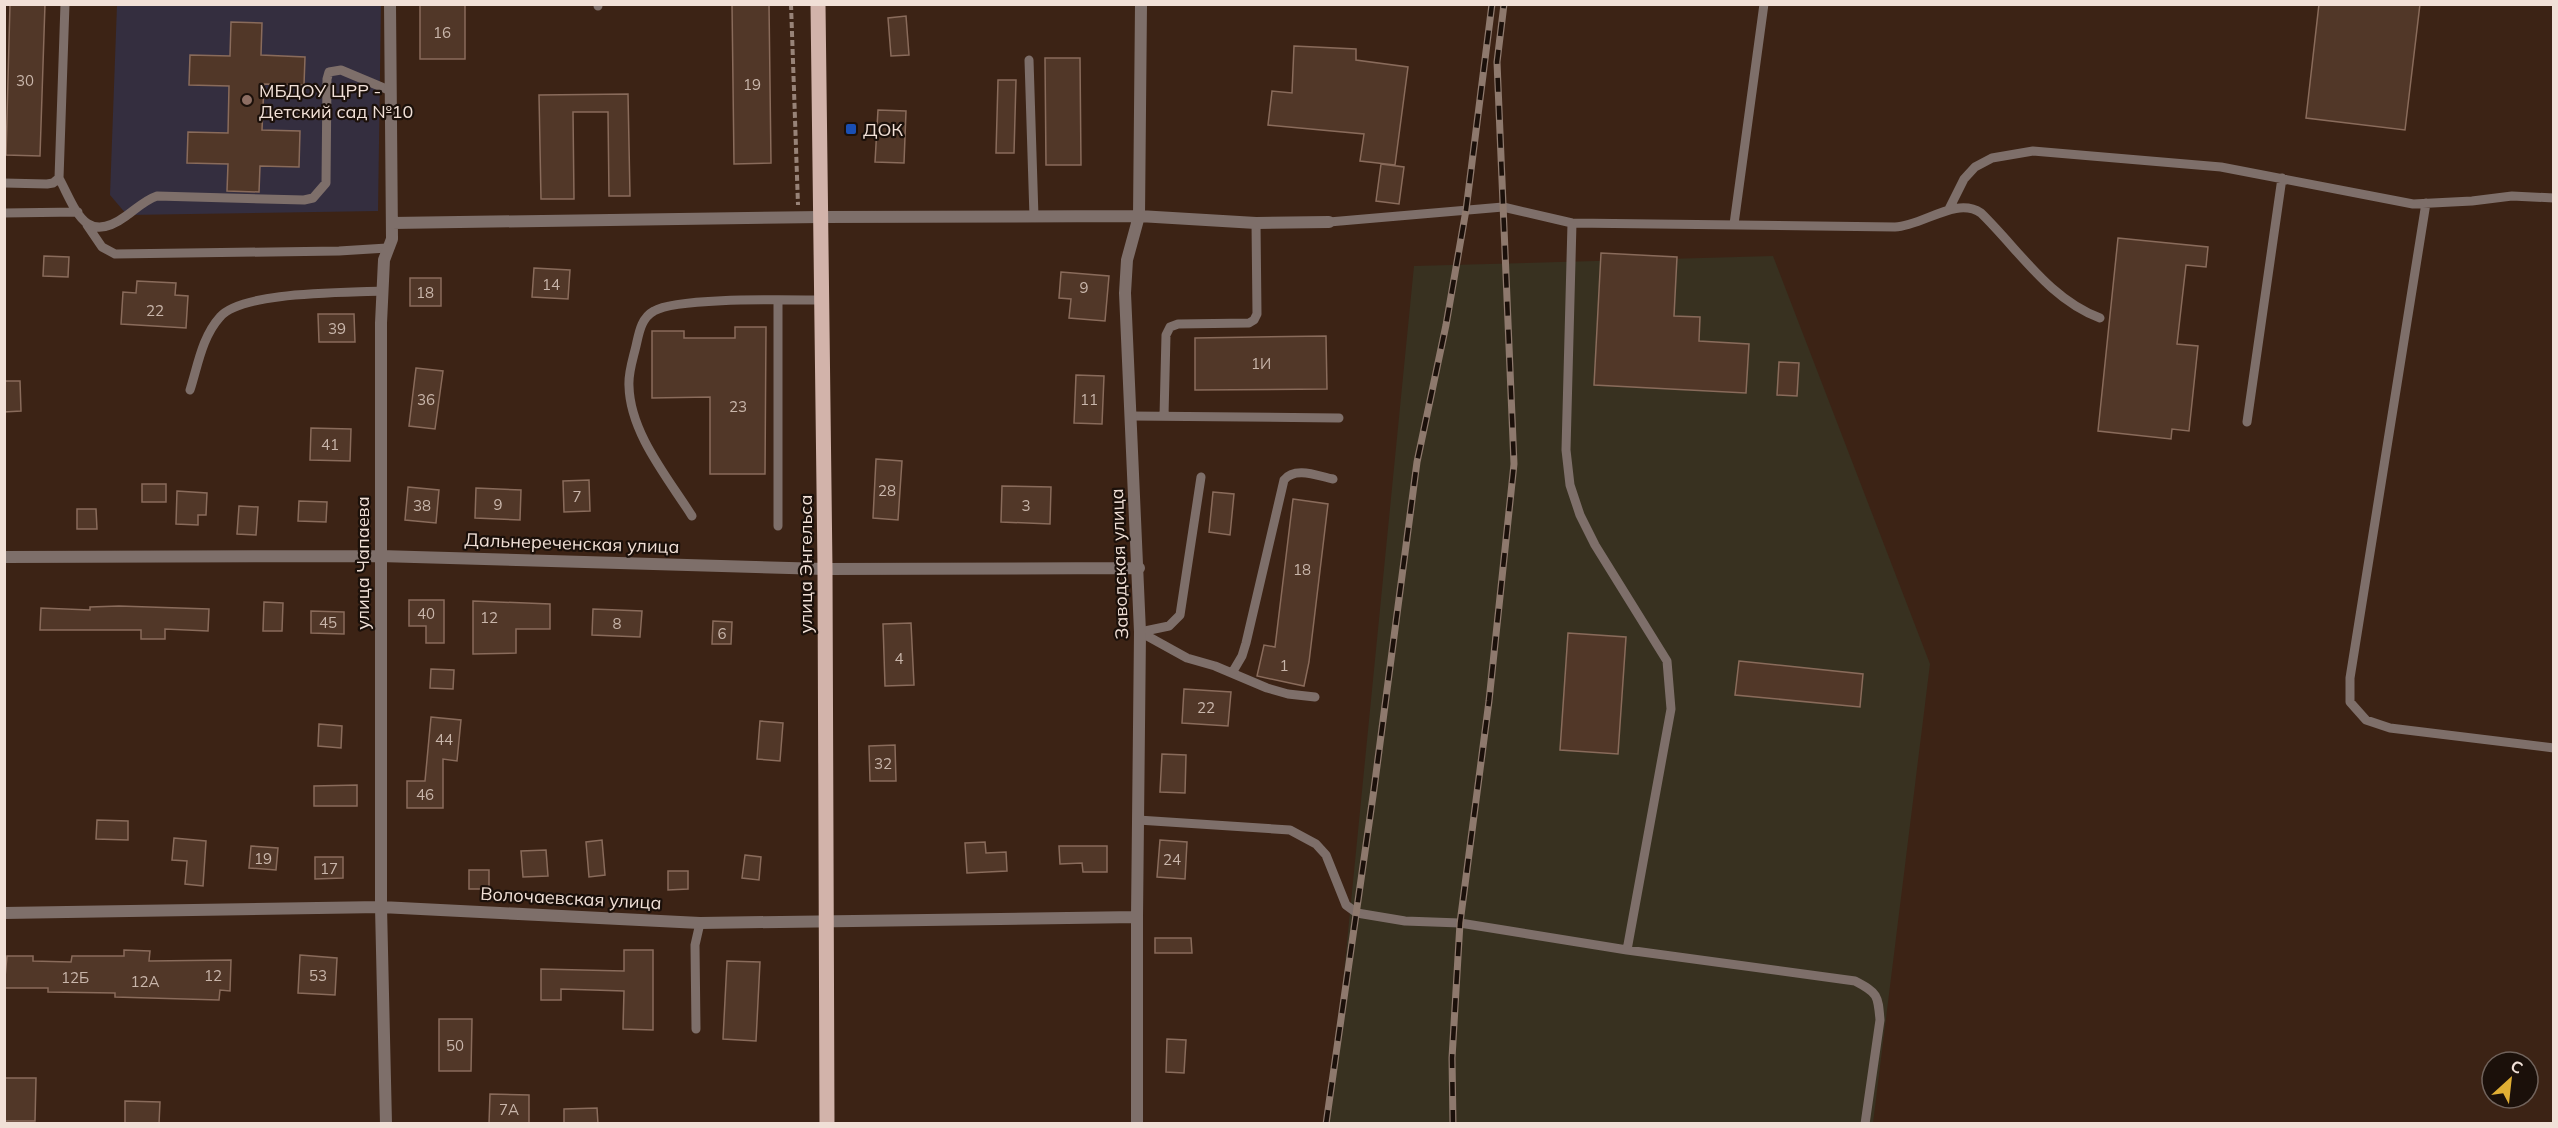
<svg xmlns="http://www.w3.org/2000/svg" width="2558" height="1128" font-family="Mulish,sans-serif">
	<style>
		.industrial { fill: #383120 }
		.education { fill: #342e3f }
		.building { fill: #513728; stroke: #896b5b; stroke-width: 1.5 }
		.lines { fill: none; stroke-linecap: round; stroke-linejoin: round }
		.path { stroke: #988378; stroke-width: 4; stroke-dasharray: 6 3; stroke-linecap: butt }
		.service { stroke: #7e6f6a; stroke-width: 9 }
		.minor { stroke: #7e6f6a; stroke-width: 12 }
		.primary { stroke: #d2b3aa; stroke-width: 15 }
		.rail-casing { stroke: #8e796d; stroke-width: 7 }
		.rail { stroke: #1b100a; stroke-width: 4.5; stroke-dasharray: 14; stroke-linecap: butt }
		.education-dot { fill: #8d6e63; stroke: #1b100a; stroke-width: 2 }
		.transit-dot { fill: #1a4fb4; stroke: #1b100a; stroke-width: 2 }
		.labels { text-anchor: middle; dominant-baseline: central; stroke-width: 4.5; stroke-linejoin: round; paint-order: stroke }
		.number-label { font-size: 15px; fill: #c9b6ab }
		.poi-label { font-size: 18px; fill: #f1e0d7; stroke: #1b100a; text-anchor: start }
		.street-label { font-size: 18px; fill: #f1e0d7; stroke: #1b100a }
	</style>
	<rect width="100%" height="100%" fill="#3c2315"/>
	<path class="industrial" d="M1773 256 1930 664 1873 1123 1329 1124 1414 266Z"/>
	<path class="education" d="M117 5H381L378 211 127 215 110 195Z"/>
	<path class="building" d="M10 4H45L40 156 6 155Z
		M420 4H465V59H420Z
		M732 4H769L771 163 734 164Z
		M2319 4H2420L2405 130 2306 118Z
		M906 16 909 55 891 56 888 18Z
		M231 22 262 23 261 55 305 57 304 85 264 84 262 130 300 131 299 167 260 166 259 192 227 191 228 164 187 163 188 132 228 133 229 86 189 85 190 55 230 56Z
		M1294 46 1356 49V60L1408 67 1395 165 1360 161 1364 134 1268 125 1272 91 1292 93Z
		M1045 58H1080L1081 165H1046Z
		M998 80H1016L1014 153H996Z
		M628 94 630 196H609L608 112H573L574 199H541L539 95Z
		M878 110 906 111 904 163 875 162Z
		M1381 164 1404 167 1399 204 1376 201Z
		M2118 238 2208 247 2206 267 2186 265 2177 344 2198 346 2189 431 2172 429 2171 439 2098 431Z
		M1601 253 1677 257 1674 316 1700 317 1699 341 1749 344 1746 393 1594 385Z
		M44 256 69 257 68 277 43 276Z
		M534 268 570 270 568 299 532 297Z
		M1061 272 1109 276 1105 321 1069 318 1071 299 1059 298Z
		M410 278H441V306H410Z
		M137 281 176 283 175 295 188 296 186 328 121 324 123 292 136 293Z
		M318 314H354L355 342H319Z
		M735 327H766L765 474H710V397L652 398V331H684V338H735Z
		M1326 336 1327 389 1195 390V338Z
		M1779 362 1799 363 1797 396 1777 395Z
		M416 368 443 371 435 429 409 426Z
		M1076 375 1104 376 1102 424 1074 423Z
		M4 381H20L21 411 4 412Z
		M311 428 351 429 350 461 310 460Z
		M876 459 902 461 898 520 873 518Z
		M589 480 590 511 564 512 563 481Z
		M142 484H166V502H142Z
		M1002 486 1051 487 1050 524 1001 522Z
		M408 487 439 490 436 523 405 520Z
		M476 488 521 490 520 520 475 518Z
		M177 491 207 493 206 515H198V525L176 524Z
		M1213 492 1234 494 1230 535 1209 532Z
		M1293 499 1328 504 1309 662 1304 686 1257 676 1264 645 1275 647Z
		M299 501 327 502 326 522 298 521Z
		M239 506 258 507 256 535 237 534Z
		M77 509H96L97 529H77Z
		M409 600H444V643H426V626H409Z
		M473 601 550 604V629H516V653L473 654Z
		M264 602 283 603 282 631H263Z
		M119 606 209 609 208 631 165 629V639H141V630H40L41 608 90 610V607Z
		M593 609 642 611 640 637 592 635Z
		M311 611 344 612V634L311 633Z
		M713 621 732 622 731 644H712Z
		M911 623 914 685 885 686 883 624Z
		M1568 633 1626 637 1618 754 1560 750Z
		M1739 661 1863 674 1860 707 1735 695Z
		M431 669 454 670 453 689 430 688Z
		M1184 689 1231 692 1228 726 1182 723Z
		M431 717 461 720 457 761 443 759V808H407V781H425Z
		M760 721 783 723 780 761 757 759Z
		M319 724 342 726 341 748 318 746Z
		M895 745 896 781H870L869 746Z
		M1162 754 1186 755 1185 793 1160 792Z
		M357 785V806H314V786Z
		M97 820 128 821V840L96 839Z
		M174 838 206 841 203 886 185 884 187 861 172 860Z
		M602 840 605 875 589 877 586 842Z
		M1160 840 1187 842 1185 879 1157 877Z
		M985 842 986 853 1006 852 1007 871 967 873 965 843Z
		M251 846 278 848 276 870 249 868Z
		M1059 846H1107V872H1083L1082 863 1060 864Z
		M546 850 548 876 523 877 521 851Z
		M745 855 761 857 759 880 742 878Z
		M315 857H343V878L315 879Z
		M469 870H489V889H469Z
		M668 871H688V889L668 890Z
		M1155 938H1191L1192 953H1155Z
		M124 950 150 951 149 961 231 960 230 991 220 990 219 1000 115 997V993L48 992V988H4L7 956H33V961L71 962 72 956H124Z
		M624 950H653V1030L623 1029 624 991 561 989V1000H541V969L624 971Z
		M300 955 337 958 335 995 298 993Z
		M727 961 760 962 756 1041 723 1039Z
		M439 1019H472L471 1071H439Z
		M1167 1039 1186 1040 1184 1073 1166 1072Z
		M4 1078H36L35 1121H4Z
		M490 1094 529 1095V1124H489Z
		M125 1101 160 1102 159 1124H125Z
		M597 1108 598 1124H564V1109Z"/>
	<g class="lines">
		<path class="path" d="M791 4 798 205"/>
		<path class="service" d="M598 6V4
			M1029 60 1034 217
			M59 178C76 210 85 246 126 216 136 209 145 200 157 196L304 200 313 198 326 183 327 79 329 72 341 70 391 91
			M4 183 47 184 53 183 59 178 65 4
			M2426 203 2350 678V702L2366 720 2390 728 2554 748
			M1949 209 1964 179 1975 167 1992 158 2033 151 2221 167 2413 204 2472 201 2512 196 2554 198
			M4 213 78 212
			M1329 222 1503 207 1572 223 1895 227C1923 226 1956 196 1981 213 2019 250 2049 299 2100 318
			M1572 223 1566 450 1570 485 1580 515 1595 545 1667 661 1671 709 1627 950
			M1734 224 1764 4
			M87 225 102 247 115 254 339 251 387 248
			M778 301V526
			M190 390C198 365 202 337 220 317 242 291 347 293 382 291
			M1131 416 1339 418
			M1164 416 1166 335 1170 327 1178 324 1249 323 1254 320 1257 314 1256 223
			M2247 422 2282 178
			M692 516C668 478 630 433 629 386 628 373 633 359 636 346 639 333 641 318 654 311 677 297 789 300 821 300
			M1140 632 1187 658 1215 666 1267 688 1288 694 1315 697
			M1140 632 1169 626 1180 615 1201 477
			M1232 673 1242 656 1246 643 1284 480C1295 466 1318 476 1333 479
			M1138 820 1290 830 1316 844 1326 855 1346 905 1357 913 1405 921 1460 923 1627 950 1855 981C1878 993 1878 995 1880 1020L1865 1124
			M696 1029 695 945 700 923"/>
		<path class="minor" d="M392 223 821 217 1139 216 1256 223 1329 222
			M4 557 380 556 825 569 1139 568
			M4 913 381 907 700 923 1137 917
			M386 1124 381 907V323L384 260 392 239 390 4
			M1137 1124V917L1140 632 1125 293 1127 260 1139 216 1141 4"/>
		<path class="primary" d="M818 4 825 569 827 1124"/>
		<defs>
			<path id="rail" d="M1326 1124 1374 789 1417 462 1446 325 1466 210 1492 4
				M1453 1124 1452 1058 1460 923 1489 701 1514 464 1497 62 1504 4"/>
		</defs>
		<use href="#rail" class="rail-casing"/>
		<use href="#rail" class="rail"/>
	</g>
	<circle class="education-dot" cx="247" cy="100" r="6"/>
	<rect class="transit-dot" x="845" y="123" width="12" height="12" rx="3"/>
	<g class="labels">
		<g class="number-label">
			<text x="442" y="32">16</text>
			<text x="25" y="80">30</text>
			<text x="752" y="84">19</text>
			<text x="551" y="284">14</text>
			<text x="1084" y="287">9</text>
			<text x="425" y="292">18</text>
			<text x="155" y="310">22</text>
			<text x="337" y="328">39</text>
			<text x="1261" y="363">1И</text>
			<text x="426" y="399">36</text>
			<text x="1089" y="399">11</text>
			<text x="738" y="406">23</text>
			<text x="330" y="444">41</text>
			<text x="887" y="490">28</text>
			<text x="577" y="496">7</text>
			<text x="498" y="504">9</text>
			<text x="422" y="505">38</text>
			<text x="1026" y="505">3</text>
			<text x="1302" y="569">18</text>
			<text x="426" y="613">40</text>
			<text x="489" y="617">12</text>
			<text x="328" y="622">45</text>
			<text x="617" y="623">8</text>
			<text x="722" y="633">6</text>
			<text x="899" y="658">4</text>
			<text x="1284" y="665">1</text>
			<text x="1206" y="707">22</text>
			<text x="444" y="739">44</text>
			<text x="883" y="763">32</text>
			<text x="425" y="794">46</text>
			<text x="263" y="858">19</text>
			<text x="1172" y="859">24</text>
			<text x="329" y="868">17</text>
			<text x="213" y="975">12</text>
			<text x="318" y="975">53</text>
			<text x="75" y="977">12Б</text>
			<text x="145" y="981">12А</text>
			<text x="455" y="1045">50</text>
			<text x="509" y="1109">7А</text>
		</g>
		<g class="poi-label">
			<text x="259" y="90">МБДОУ ЦРР -<tspan x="259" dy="21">Детский сад №10</tspan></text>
			<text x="863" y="129">ДОК</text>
		</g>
		<g class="street-label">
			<text transform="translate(572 543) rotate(2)">Дальнереченская улица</text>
			<text transform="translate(362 563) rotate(-90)">улица Чапаева</text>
			<text transform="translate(805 564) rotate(-90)">улица Энгельса</text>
			<text transform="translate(1119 564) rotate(-92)">Заводская улица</text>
			<text transform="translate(571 898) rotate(3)">Волочаевская улица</text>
		</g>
	</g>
	<rect width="2558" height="1128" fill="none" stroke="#f1e0d7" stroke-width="12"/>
	<g transform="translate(2510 1080) rotate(27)"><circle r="28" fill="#1b100a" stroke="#71635c" stroke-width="1.5"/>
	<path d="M0-4.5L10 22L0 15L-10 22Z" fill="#e1af34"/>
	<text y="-9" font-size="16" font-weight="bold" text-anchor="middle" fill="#f1e0d7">С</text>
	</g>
</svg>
